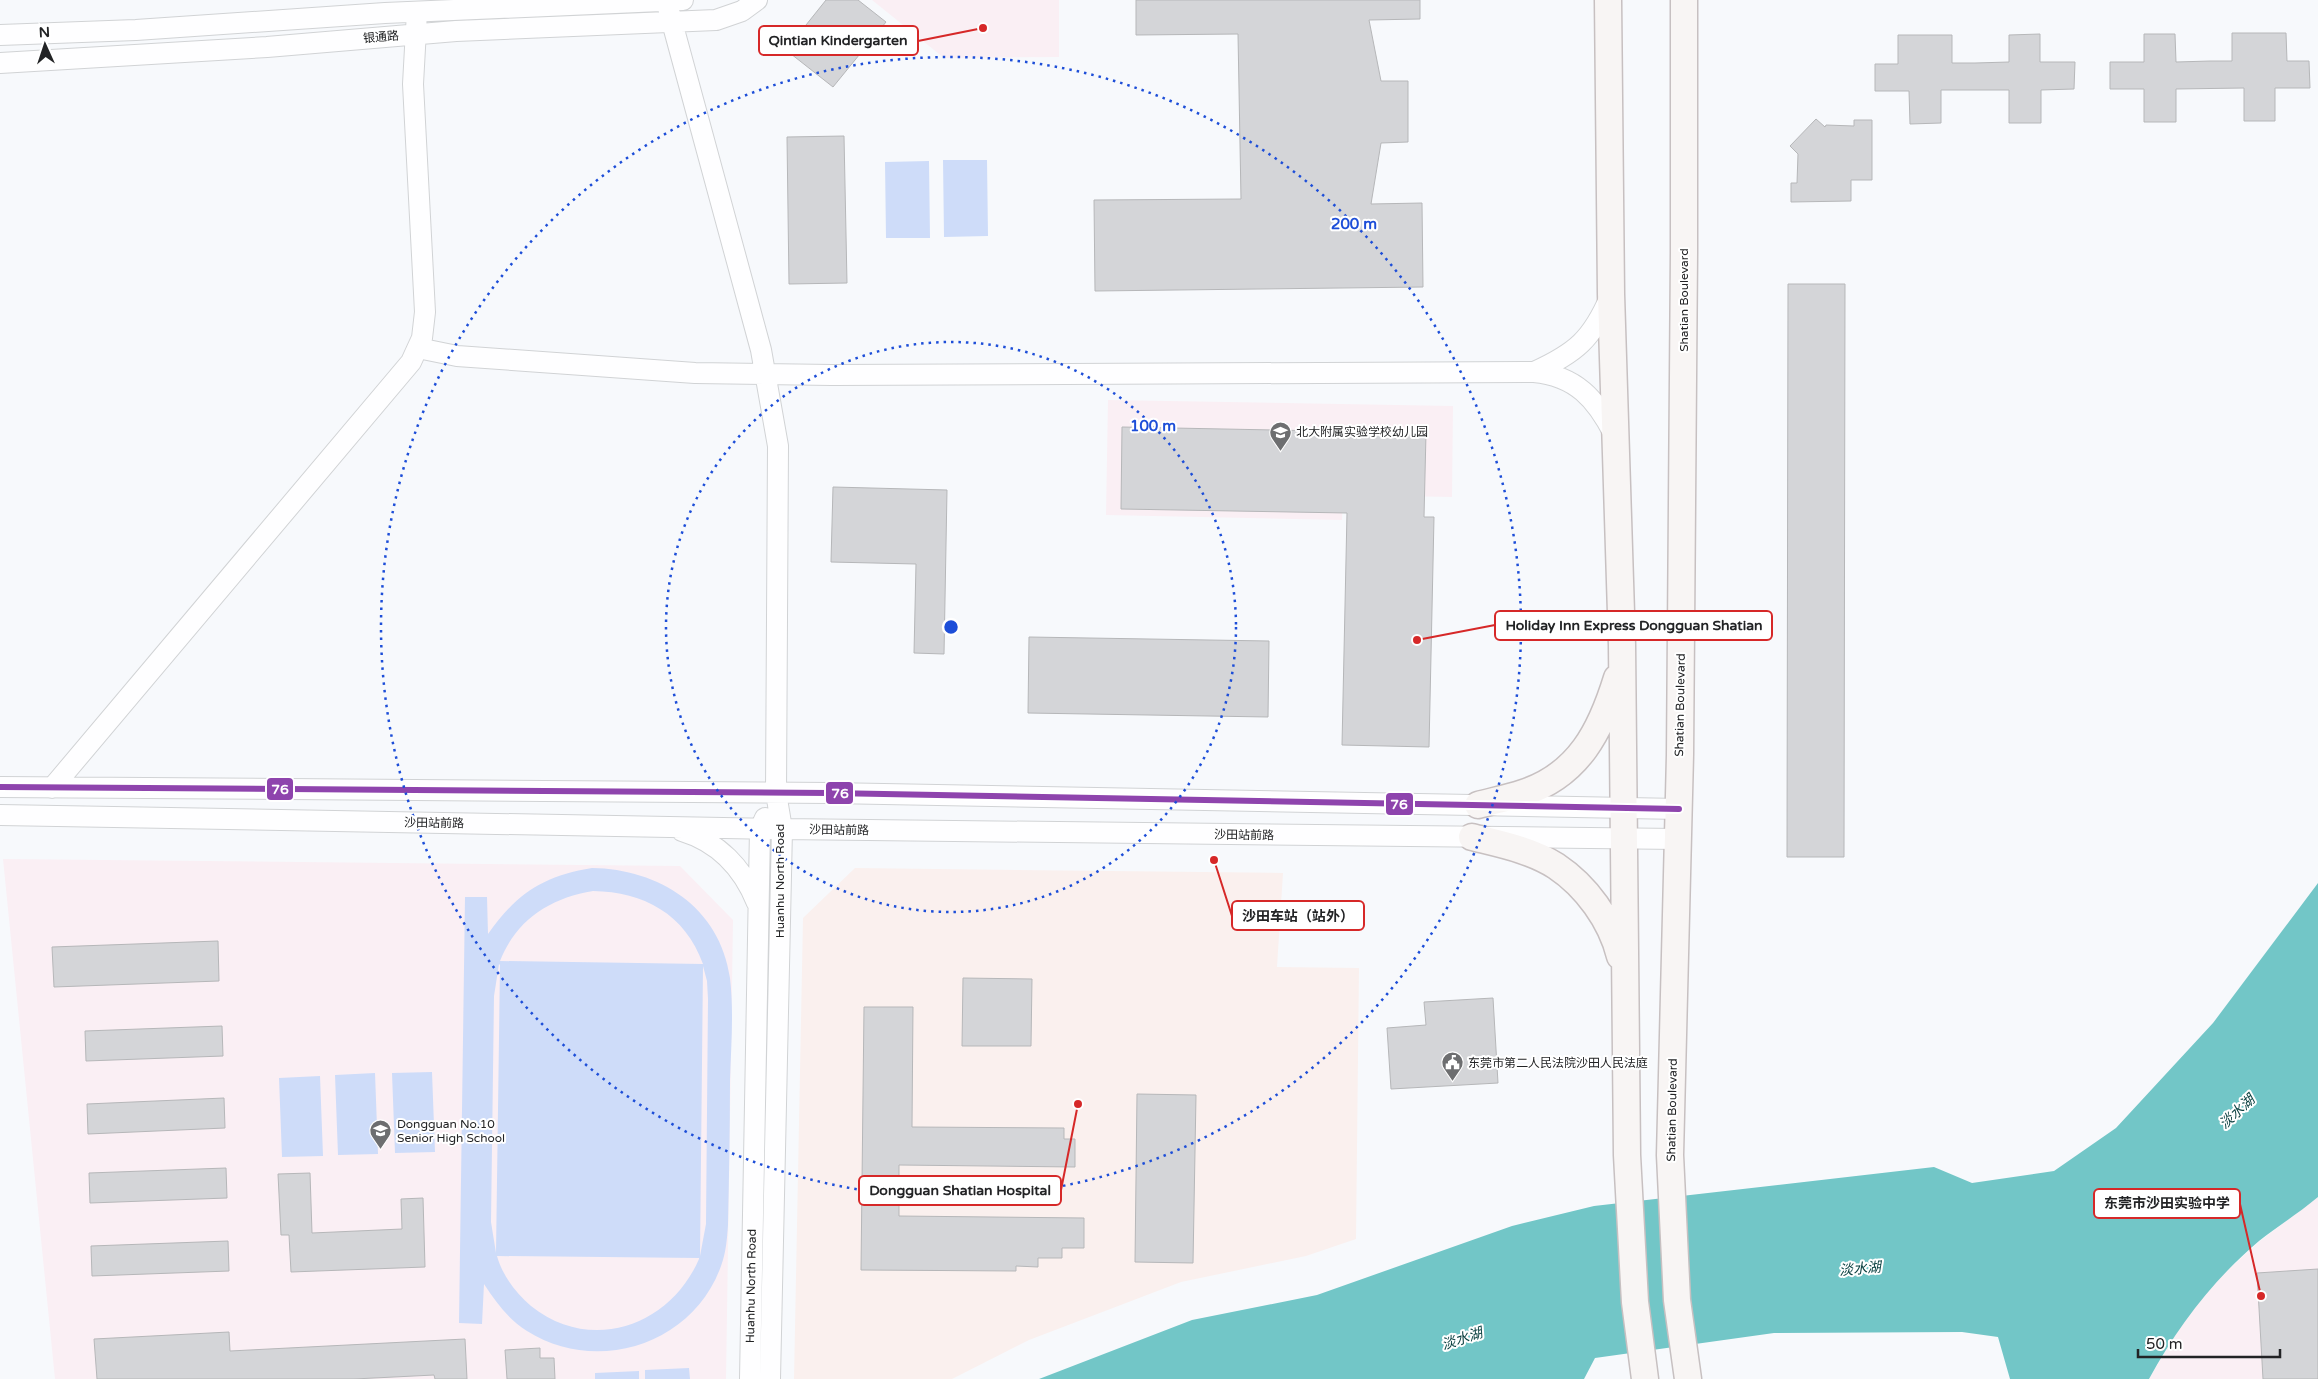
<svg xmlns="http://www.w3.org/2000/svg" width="2318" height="1379" font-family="'Varela Round','Noto Sans SC',sans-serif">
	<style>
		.education { fill: #faeff4 }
		.medical { fill: #faf0ee }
		.park { fill: #cedcf9; fill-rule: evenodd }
		.water { fill: #72c6c7 }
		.building { fill: #d4d5d8; stroke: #b6b7b9 }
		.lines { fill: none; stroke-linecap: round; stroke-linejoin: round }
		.minor-casing { stroke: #d1d3d5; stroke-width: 22 }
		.major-casing { stroke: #c7c0c1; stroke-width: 29 }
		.minor { stroke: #fefeff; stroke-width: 20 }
		.major { stroke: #f8f5f4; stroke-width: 26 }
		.bus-1-casing { stroke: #fff; stroke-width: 10 }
		.bus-1 { stroke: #8e44ad; stroke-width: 6 }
		.ring { fill: none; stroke: #1d4ed8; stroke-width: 2.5; stroke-dasharray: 2.5 5 }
		.labels { text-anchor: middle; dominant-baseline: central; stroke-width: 4; stroke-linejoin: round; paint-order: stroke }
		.street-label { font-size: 12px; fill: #222325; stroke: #fff }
		.poi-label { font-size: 12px; fill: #222325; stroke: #fff; text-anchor: start }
		.water-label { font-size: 14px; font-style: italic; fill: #0b4141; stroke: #fff }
		.centre { fill: #1d4ed8; stroke: #fff; stroke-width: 2.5 }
		.ring-label { font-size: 15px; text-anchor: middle; font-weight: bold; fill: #1d4ed8; stroke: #fff; stroke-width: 4; stroke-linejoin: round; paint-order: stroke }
		.leader { fill: none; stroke: #d62828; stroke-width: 2 }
		.callout-dot { fill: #d62828; stroke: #fff; stroke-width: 2 }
		.callout { fill: #fff; stroke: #d62828; stroke-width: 2 }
		.callout-label { font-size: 14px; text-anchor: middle; font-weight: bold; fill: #222325 }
		.line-badge { stroke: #fff; stroke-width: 2 }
		.badge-label { font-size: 14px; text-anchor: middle; font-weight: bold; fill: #fff }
	</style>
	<rect width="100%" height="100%" fill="#f7f9fc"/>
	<path class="education" d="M872 0H1059V57L944 58Z
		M1108 400 1453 406 1452 497 1343 495 1342 520 1106 515Z
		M3 859 680 866 733 920 726 1379H55Z
		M2318 1197V1379H2149L2188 1314 2220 1277 2260 1241Z"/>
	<path class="medical" d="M855 868 1283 873 1277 967 1359 968 1356 1239 1306 1256 1181 1282 1029 1340 952 1379H794L803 918Z"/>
	<path class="park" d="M943 160H987L988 236 944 237Z
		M929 161 930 238H886L885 162Z
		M592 868C659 869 720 907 730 978 734 1012 731 1047 730 1081 730 1129 729 1177 728 1225 727 1239 726 1253 721 1266 693 1345 596 1375 527 1331 508 1319 496 1302 484 1284L482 1324 459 1323 465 897H487L488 934C516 894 543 876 592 868ZM593 891C644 892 685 914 703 964L500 961C516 920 550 898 593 891ZM499 964 500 965 496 1253 491 1222 494 996ZM703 966 707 981 708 999 706 1224 700 1256ZM497 1256 699 1258V1259C670 1326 591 1354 531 1306 516 1293 502 1275 497 1256Z
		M432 1072 435 1152 395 1153 392 1073Z
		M375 1073 378 1154 338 1155 335 1075Z
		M320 1076 323 1156 282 1157 279 1078Z
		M689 1368 690 1379H645V1370Z
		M639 1371V1379H595V1373Z"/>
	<path class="water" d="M2318 883V1197C2299 1213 2278 1226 2259 1241 2213 1280 2178 1326 2149 1379H2010L1998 1337 1962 1332 1774 1333 1595 1358 1584 1379H1039L1192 1320 1317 1295 1512 1226 1594 1206 1934 1167 1972 1183 2054 1171 2116 1128 2213 1023Z"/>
	<path class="building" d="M826 0H858L886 22 833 87 786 50Z
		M1136 0H1420V19L1369 20 1381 81H1408V142L1381 143 1371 204 1422 203 1423 287 1095 291 1094 200 1241 199 1238 34 1136 35Z
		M2232 33H2286L2287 61H2309L2310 88H2275V121H2244V88L2176 89V122H2144V89H2110V62H2144V34H2175L2176 62 2210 61H2232Z
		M2040 34V62H2075L2074 89 2041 90V123H2009V90H1941V123L1910 124 1909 91H1875V64H1898V35H1952V63H1975L2009 62V35Z
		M1816 119 1825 127 1826 125 1854 126V120H1872V180H1851V201L1791 202V183H1797L1798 154 1790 146Z
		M844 136 847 283 789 284 787 137Z
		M1788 284H1845L1844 857H1787Z
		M1122 427 1426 433 1424 517H1434L1429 747 1342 745 1347 513 1121 509Z
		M833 487 947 490 944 654 914 653 916 564 831 562Z
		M1029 637 1269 641 1268 717 1028 713Z
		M218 941 219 981 54 987 52 947Z
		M963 978 1032 979 1031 1046H962Z
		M1493 998 1498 1083 1391 1089 1387 1028 1426 1025 1424 1002Z
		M864 1007H913L912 1127 1064 1128V1139H1075V1167L899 1165V1216L1084 1218V1248H1062V1258H1038V1267L1016 1266V1271L861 1270Z
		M222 1026 223 1056 86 1061 85 1031Z
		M1137 1094 1196 1095 1193 1263 1135 1262Z
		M224 1098 225 1128 88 1134 87 1104Z
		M226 1168 227 1198 90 1203 89 1173Z
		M310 1173 312 1233 402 1229 401 1199 423 1198 425 1267 291 1272 289 1235H281L278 1174Z
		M228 1241 229 1271 92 1276 91 1246Z
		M2318 1269V1379H2263L2257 1273Z
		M229 1332 230 1351 465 1339 467 1379H435L434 1375 354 1379H97L94 1339Z
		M540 1348V1358H554L555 1379H507L505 1350Z"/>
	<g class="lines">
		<defs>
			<path id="minor" d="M666 0 761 350 778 446 776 793 782 829 770 1379
				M0 35 136 30 385 13 683 0
				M0 63 267 47 456 31 716 20 742 11 757 0
				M418 348 457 356 695 373 832 375 1534 372C1576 376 1596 399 1614 434
				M1534 372C1576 353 1592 339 1610 297
				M0 787 830 793 1679 809
				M52 788 411 362 422 338 425 312 413 84 417 12
				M0 815 782 829 1678 839
				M682 831C718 842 743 868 757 903
				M750 1379 760 829 765 818"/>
			<path id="major" d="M1608 0 1611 294 1622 645 1627 1155 1635 1302 1645 1379
				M1684 0V253L1680 755 1670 1155 1677 1300 1688 1379
				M1478 805C1493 801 1508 798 1523 793 1579 775 1601 730 1617 678
				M1472 837C1500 844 1531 850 1556 866 1586 886 1611 920 1620 956"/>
		</defs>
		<use href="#minor" class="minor-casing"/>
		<use href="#major" class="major-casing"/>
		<use href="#minor" class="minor"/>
		<use href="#major" class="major"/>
		<defs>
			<path id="bus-1" d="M0 787 830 793 1679 809"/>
		</defs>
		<use href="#bus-1" class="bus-1-casing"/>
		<use href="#bus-1" class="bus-1"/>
	</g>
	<g class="ring">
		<circle cx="951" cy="627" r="285"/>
		<circle cx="951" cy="627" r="570"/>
	</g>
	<defs>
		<symbol id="school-pin" viewBox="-11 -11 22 30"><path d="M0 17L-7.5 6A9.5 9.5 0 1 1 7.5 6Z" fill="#6d6e70" stroke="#fff"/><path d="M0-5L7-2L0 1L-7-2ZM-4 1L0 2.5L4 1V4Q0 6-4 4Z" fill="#fff"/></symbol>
		<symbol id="civic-pin" viewBox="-11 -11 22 30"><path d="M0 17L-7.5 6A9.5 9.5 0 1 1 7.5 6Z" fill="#6d6e70" stroke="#fff"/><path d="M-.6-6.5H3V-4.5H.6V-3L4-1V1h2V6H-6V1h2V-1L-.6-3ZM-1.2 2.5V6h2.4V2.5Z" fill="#fff"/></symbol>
	</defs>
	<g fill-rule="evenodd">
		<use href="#school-pin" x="1268" y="420" width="25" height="34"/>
		<use href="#civic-pin" x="1440" y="1050" width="25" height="34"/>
		<use href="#school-pin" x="368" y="1118" width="25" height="34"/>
	</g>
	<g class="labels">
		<g class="street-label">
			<text transform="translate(381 37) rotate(-5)">银通路</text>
			<text transform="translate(1684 300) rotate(-90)">Shatian Boulevard</text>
			<text transform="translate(1680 705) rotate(-89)">Shatian Boulevard</text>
			<text transform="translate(434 823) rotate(1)">沙田站前路</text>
			<text transform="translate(839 830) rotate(1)">沙田站前路</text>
			<text transform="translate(1244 835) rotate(1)">沙田站前路</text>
			<text transform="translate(780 881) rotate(-90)">Huanhu North Road</text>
			<text transform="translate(1672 1110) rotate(-89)">Shatian Boulevard</text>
			<text transform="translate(751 1286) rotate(-89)">Huanhu North Road</text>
		</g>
		<g class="poi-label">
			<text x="1296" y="432">北大附属实验学校幼儿园</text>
			<text x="1468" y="1063">东莞市第二人民法院沙田人民法庭</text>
			<text x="397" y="1124">Dongguan No.10<tspan x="397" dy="14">Senior High School</tspan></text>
		</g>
		<g class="water-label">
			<text transform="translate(2237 1112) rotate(-43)">淡水湖</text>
			<text transform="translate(1860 1269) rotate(-5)">淡水湖</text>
			<text transform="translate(1462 1339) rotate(-18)">淡水湖</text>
		</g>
	</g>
	<circle cx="951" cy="627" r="8" class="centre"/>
	<g class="ring-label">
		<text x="1354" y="229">200 m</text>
		<text x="1153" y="431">100 m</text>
	</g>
	<path class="leader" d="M983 28L918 41M1417 640L1495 625M1214 860L1232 916M1078 1104L1061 1190M2261 1296L2240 1204"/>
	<g class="callout-dot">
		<circle cx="983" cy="28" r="5"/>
		<circle cx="1417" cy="640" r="5"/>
		<circle cx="1214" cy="860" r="5"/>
		<circle cx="1078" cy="1104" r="5"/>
		<circle cx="2261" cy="1296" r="5"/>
	</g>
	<g class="callout">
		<rect x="759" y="26" width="159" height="29" rx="5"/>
		<rect x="1495" y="611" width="277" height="29" rx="5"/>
		<rect x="1232" y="901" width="132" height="29" rx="5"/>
		<rect x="859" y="1176" width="202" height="29" rx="5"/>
		<rect x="2094" y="1189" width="146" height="29" rx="5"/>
	</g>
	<g class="callout-label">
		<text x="838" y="45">Qintian Kindergarten</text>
		<text x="1634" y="630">Holiday Inn Express Dongguan Shatian</text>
		<text x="1298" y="921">沙田车站（站外）</text>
		<text x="960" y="1195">Dongguan Shatian Hospital</text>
		<text x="2167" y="1208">东莞市沙田实验中学</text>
	</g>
	<g class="line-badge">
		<rect x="266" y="777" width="28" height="24" rx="5" fill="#8e44ad"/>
		<rect x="825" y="781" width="29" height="24" rx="5" fill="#8e44ad"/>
		<rect x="1385" y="792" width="29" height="24" rx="5" fill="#8e44ad"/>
	</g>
	<g class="badge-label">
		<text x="280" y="794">76</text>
		<text x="840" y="798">76</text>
		<text x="1399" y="809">76</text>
	</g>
	<g transform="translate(45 45) rotate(357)" stroke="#ffffff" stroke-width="4" paint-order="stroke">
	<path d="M0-4L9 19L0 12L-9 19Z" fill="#222325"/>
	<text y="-8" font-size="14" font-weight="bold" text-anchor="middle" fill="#222325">N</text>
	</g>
	<path d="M2138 1349v8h142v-8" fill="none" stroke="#222325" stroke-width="2.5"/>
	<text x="2146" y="1349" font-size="15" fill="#222325" stroke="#ffffff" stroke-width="4" paint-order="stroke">50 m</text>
</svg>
